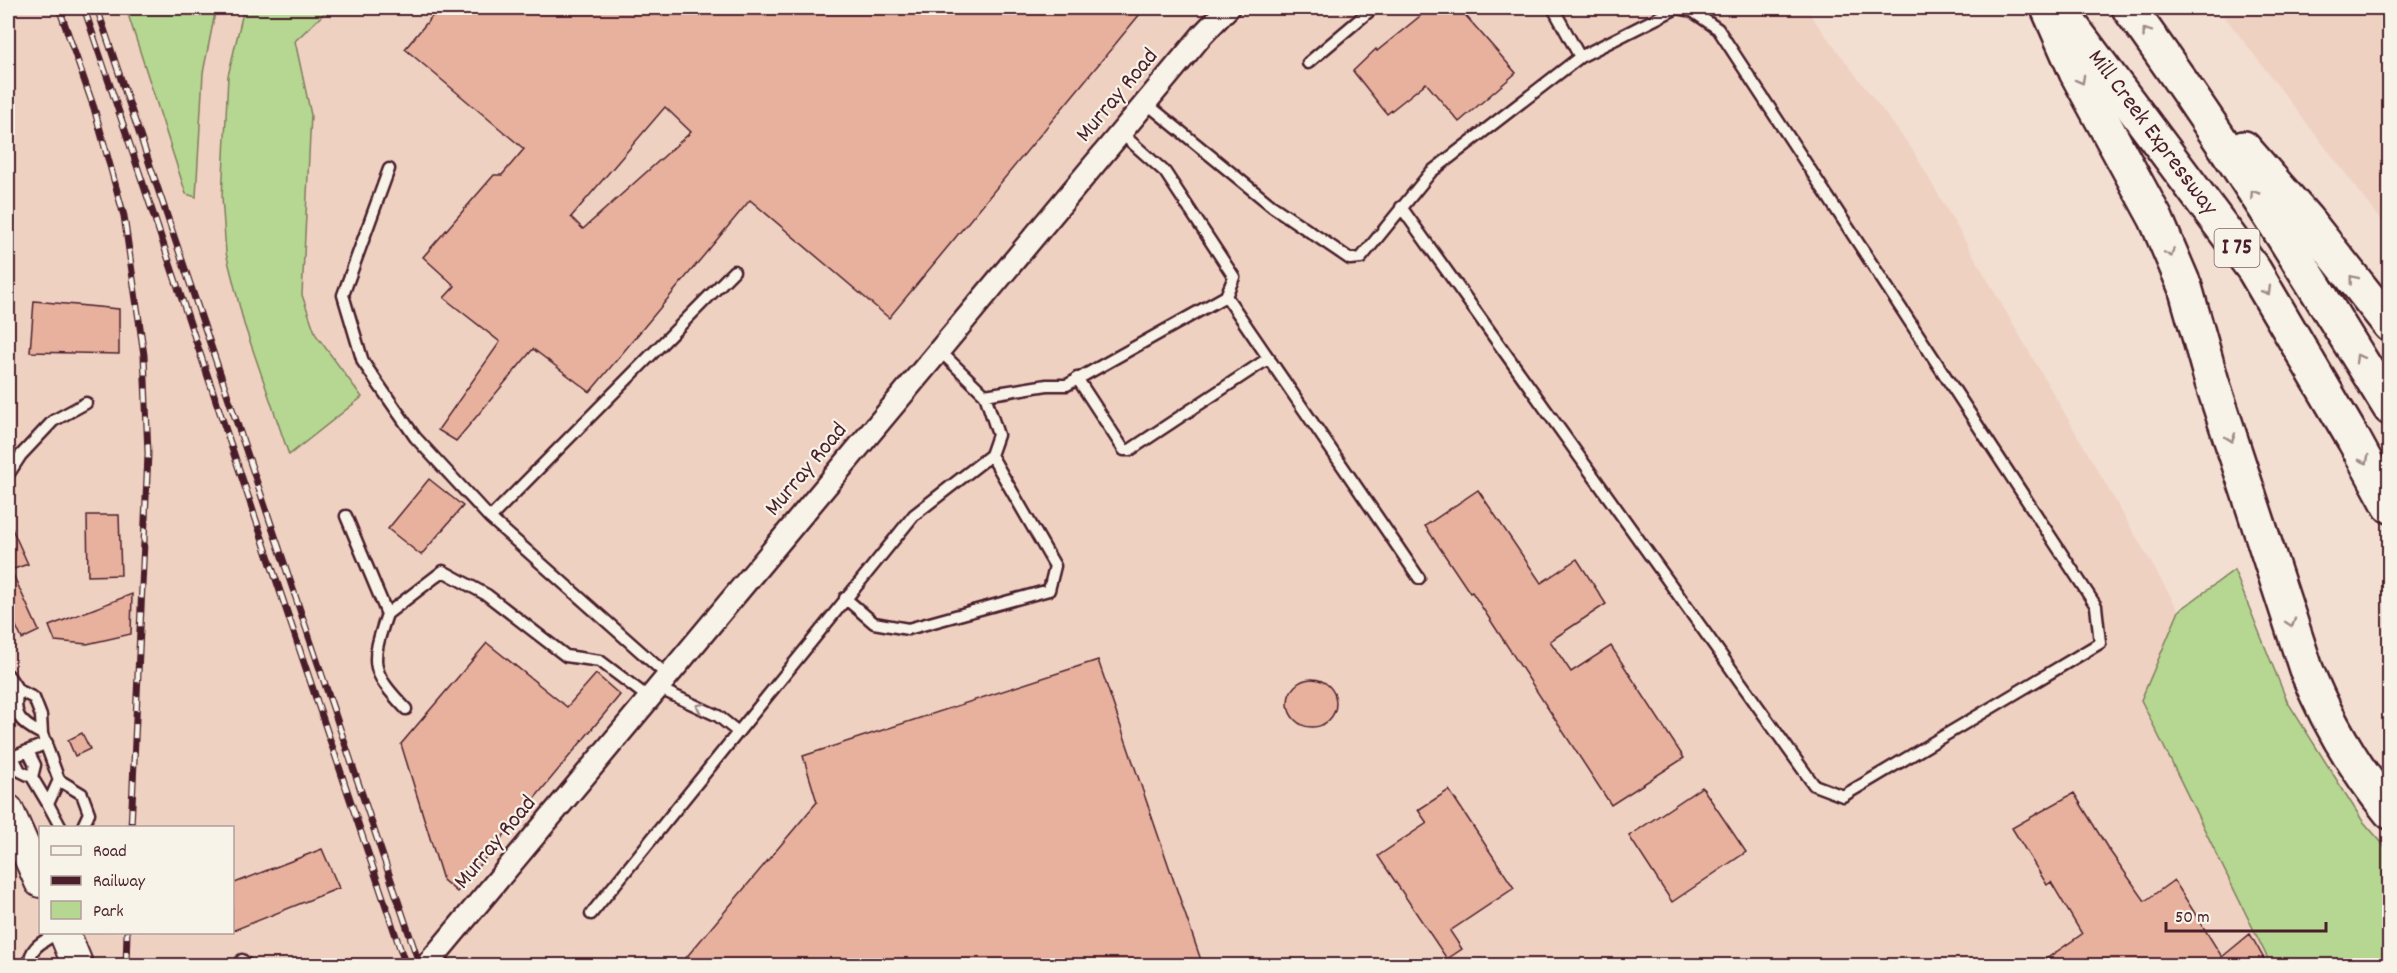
<svg xmlns="http://www.w3.org/2000/svg" width="2397" height="973" font-family="Dekko,sans-serif">
	<style>
		.built { fill: #efd1c2; fill-rule: evenodd }
		.green { fill: #b5d791; stroke: #807b5e; stroke-width: 1.5 }
		.building { fill: #e8b19e; stroke: #4a1f2b; stroke-width: 1.5; fill-rule: evenodd }
		.lines { fill: none; stroke-linecap: round; stroke-linejoin: round }
		.service-casing { stroke: #4a1f2b; stroke-width: 15 }
		.minor-casing { stroke: #4a1f2b; stroke-width: 26 }
		.secondary-casing { stroke: #4a1f2b; stroke-width: 34 }
		.motorway-casing { stroke: #4a1f2b; stroke-width: 38 }
		.service { stroke: #f7f3e8; stroke-width: 10 }
		.minor { stroke: #f7f3e8; stroke-width: 21 }
		.secondary { stroke: #f7f3e8; stroke-width: 30 }
		.motorway { stroke: #f7f3e8; stroke-width: 33 }
		.rail-casing { stroke: #4a1f2b; stroke-width: 7 }
		.rail { stroke: #f7f3e8; stroke-width: 4.5; stroke-dasharray: 14; stroke-linecap: butt }
		.oneway { stroke: #a0898a }
		.labels { text-anchor: middle; dominant-baseline: central; stroke-width: 4.5; stroke-linejoin: round; paint-order: stroke }
		.shield { fill: #f7f3e8; stroke: #7e5f64; stroke-width: 1.5 }
		.shield-label { font-size: 22px; font-weight: bold; fill: #4a1f2b }
		.street-label { font-size: 24px; fill: #4a1f2b; stroke: #f7f3e8 }
	</style>
	<rect width="100%" height="100%" fill="#f2dfd2"/>
	<filter id="ink" filterUnits="userSpaceOnUse"><feTurbulence type="fractalNoise" baseFrequency=".0167" numOctaves="2"/><feDisplacementMap in="SourceGraphic" scale="12" xChannelSelector="R" yChannelSelector="G"/><feConvolveMatrix kernelMatrix="1 2 1 2 8 2 1 2 1" color-interpolation-filters="sRGB"/></filter>
	<g filter="url(#ink)">
		<path class="built" d="M8 8H126L186 193 196 197 203 73 216 8H244L228 76 224 137 226 253 361 397 316 335 302 295 311 115 295 41 330 8H1805L1912 149 2179 611 2141 700 2271 965H8ZM40 828H232V932H40Z
			M2218 8H2389V230Z"/>
		<path class="green" d="M126 8H216L203 73 196 197 186 194Z
			M244 8H330L295 41 311 115 302 295 316 335 362 397 289 455 244 324 226 253 222 197 228 76Z
			M2234 570 2287 701 2362 820 2389 851V965H2271L2141 700 2179 611Z"/>
		<path class="building" d="M439 8H1145L889 318 750 200 590 392 533 349 456 441 438 430 500 342 444 298 455 286 423 257 494 175H502L524 149 405 49ZM665 107 691 132 583 229 571 217Z
			M1430 8H1459L1516 73 1459 122 1426 83 1387 114 1353 71 1376 49 1377 51Z
			M34 301 119 309V354L30 352Z
			M429 479 463 506 421 555 388 529Z
			M1478 490 1541 583 1577 559 1606 604 1550 641 1571 672 1611 646 1684 758 1611 805 1472 592 1470 593 1425 526Z
			M87 515H119L121 575 88 576Z
			M8 520 28 564 11 570 39 631 22 639 8 609Z
			M132 594 131 634 87 644 55 641 49 626Z
			M487 643 567 707 596 674 620 695 457 892 443 880 401 744Z
			M1098 660 1203 966H679L817 802 803 756Z
			M1288 703a24 24 0 1 1 48 0a24 24 0 1 1-48 0Z
			M82 733 90 749 75 756 68 740Z
			M1702 787 1746 852 1672 902 1629 836Z
			M1449 790 1514 888 1450 931 1462 949 1447 959 1378 856 1427 823 1418 810Z
			M2074 793 2107 847 2145 901 2174 880 2222 957 2250 934 2268 966H2036L2082 934 2051 882 2047 885 2012 828Z
			M322 849 339 888 232 931V884Z"/>
		<g class="lines">
			<defs>
				<path id="service" d="M2387 8 2390 10
					M1308 63 1373 8
					M1146 103 1272 206 1350 259 1361 258 1431 172 1580 57 1553 8
					M389 169 343 295 363 362 415 437 490 518
					M1401 207 1814 785 1843 796 2100 643 2096 606 1718 29 1692 11 1677 8 1580 57
					M1226 296 1419 578
					M939 350 985 395 1047 385H1067L1226 296 1234 277 1165 172 1121 133
					M1077 378 1124 450H1130L1269 358
					M8 475 21 455 53 421 86 403
					M346 516 387 614 443 571 487 595 566 656 600 661 649 698
					M845 598 874 623 908 629 1049 590 1055 566 991 455
					M387 614C370 664 370 671 406 709
					M8 675 18 690 34 698 41 716 42 734 59 780 82 794 89 813 82 828
					M668 676 490 518 734 271
					M658 688 718 716 738 732
					M18 690C12 715 20 723 42 734
					M13 757 20 771 32 777 35 765 28 751
					M8 759 47 743
					M32 777 48 804
					M59 780 48 804 61 828
					M591 914 914 515 991 455 998 435 985 395
					M242 960 248 966
					M30 966C28 946 45 941 59 932"/>
				<path id="minor" d="M426 966 1203 34 1228 8"/>
				<path id="secondary" d="M8 810 40 882
					M64 932 78 966"/>
				<g id="motorway">
					<path d="M2048 8 2076 72 2156 219 2185 287 2212 382 2306 669C2327 722 2354 767 2390 812"/>
					<path d="M2129 8C2222 136 2307 273 2390 408"/>
					<path id="s1" d="M2068 21 2254 270 2354 440 2390 506"/>
					<path d="M2244 148 2306 219 2390 325"/>
				</g>
			</defs>
			<use href="#service" class="service-casing"/>
			<use href="#minor" class="minor-casing"/>
			<use href="#secondary" class="secondary-casing"/>
			<use href="#motorway" class="motorway-casing"/>
			<use href="#service" class="service"/>
			<use href="#minor" class="minor"/>
			<use href="#secondary" class="secondary"/>
			<use href="#motorway" class="motorway"/>
			<defs>
				<path id="rail" d="M59 8 94 108 124 216 144 355 148 454 131 828
					M84 8 406 966
					M97 8 420 966
					M126 966 127 932"/>
			</defs>
			<use href="#rail" class="rail-casing"/>
			<use href="#rail" class="rail"/>
		</g>
		<defs><path id="oneway-chevron" d="M-2-3.5L2.5 0L-2 3.5" fill="none" stroke-width="1.6" stroke-linecap="round" stroke-linejoin="round" transform="scale(1.5)"/></defs>
		<g class="oneway">
			<use href="#oneway-chevron" transform="translate(2146 32) rotate(-126)"/>
			<use href="#oneway-chevron" transform="translate(2081 80) rotate(61)"/>
			<use href="#oneway-chevron" transform="translate(2254 194) rotate(-123)"/>
			<use href="#oneway-chevron" transform="translate(2170 253) rotate(67)"/>
			<use href="#oneway-chevron" transform="translate(2353 279) rotate(-128)"/>
			<use href="#oneway-chevron" transform="translate(2267 291) rotate(59)"/>
			<use href="#oneway-chevron" transform="translate(2359 358) rotate(-121)"/>
			<use href="#oneway-chevron" transform="translate(2231 438) rotate(71)"/>
			<use href="#oneway-chevron" transform="translate(2365 460) rotate(62)"/>
			<use href="#oneway-chevron" transform="translate(2291 623) rotate(72)"/>
			<use href="#oneway-chevron" transform="translate(700 707) rotate(-154)"/>
		</g>
	</g>
	<g class="labels">
		<rect class="shield" x="2214.5" y="229" width="45" height="38" rx="4.5"/>
		<g class="shield-label">
			<text x="2237" y="248">I 75</text>
		</g>
		<g class="street-label">
			<text transform="translate(1118 96) rotate(-50)">Murray Road</text>
			<text stroke="none"><textPath href="#s1" startOffset="140">Mill Creek Expressway</textPath></text>
			<text transform="translate(807 470) rotate(-50)">Murray Road</text>
			<text transform="translate(496 843) rotate(-50)">Murray Road</text>
		</g>
	</g>
	<rect width="2397" height="973" fill="none" stroke="#f7f3e8" stroke-width="30"/>
	<rect x="15" y="15" width="2367" height="943" fill="none" stroke="#4a1f2b" stroke-width="2" filter="url(#ink)"/>
	<rect x="39" y="826" width="195" height="108" fill="#f7f3e8" stroke="#b29e9c" stroke-width="1.5"/>
	<rect x="51" y="846" width="30" height="9" fill="#f7f3e8" stroke="#b29e9c" stroke-width="1.5"/>
	<text x="93" y="856" font-size="18" fill="#4a1f2b">Road</text>
	<rect x="51" y="876" width="30" height="9" fill="#4a1f2b" stroke="#b29e9c" stroke-width="1.5"/>
	<text x="93" y="886" font-size="18" fill="#4a1f2b">Railway</text>
	<rect x="51" y="901" width="30" height="18" fill="#b5d791" stroke="#b29e9c" stroke-width="1.5"/>
	<text x="93" y="916" font-size="18" fill="#4a1f2b">Park</text>
	<path d="M2166 922v9h160v-9" fill="none" stroke="#4a1f2b" stroke-width="3"/>
	<text x="2175" y="922" font-size="18" fill="#4a1f2b" stroke="#f7f3e8" stroke-width="4.5" paint-order="stroke">50 m</text>
</svg>
